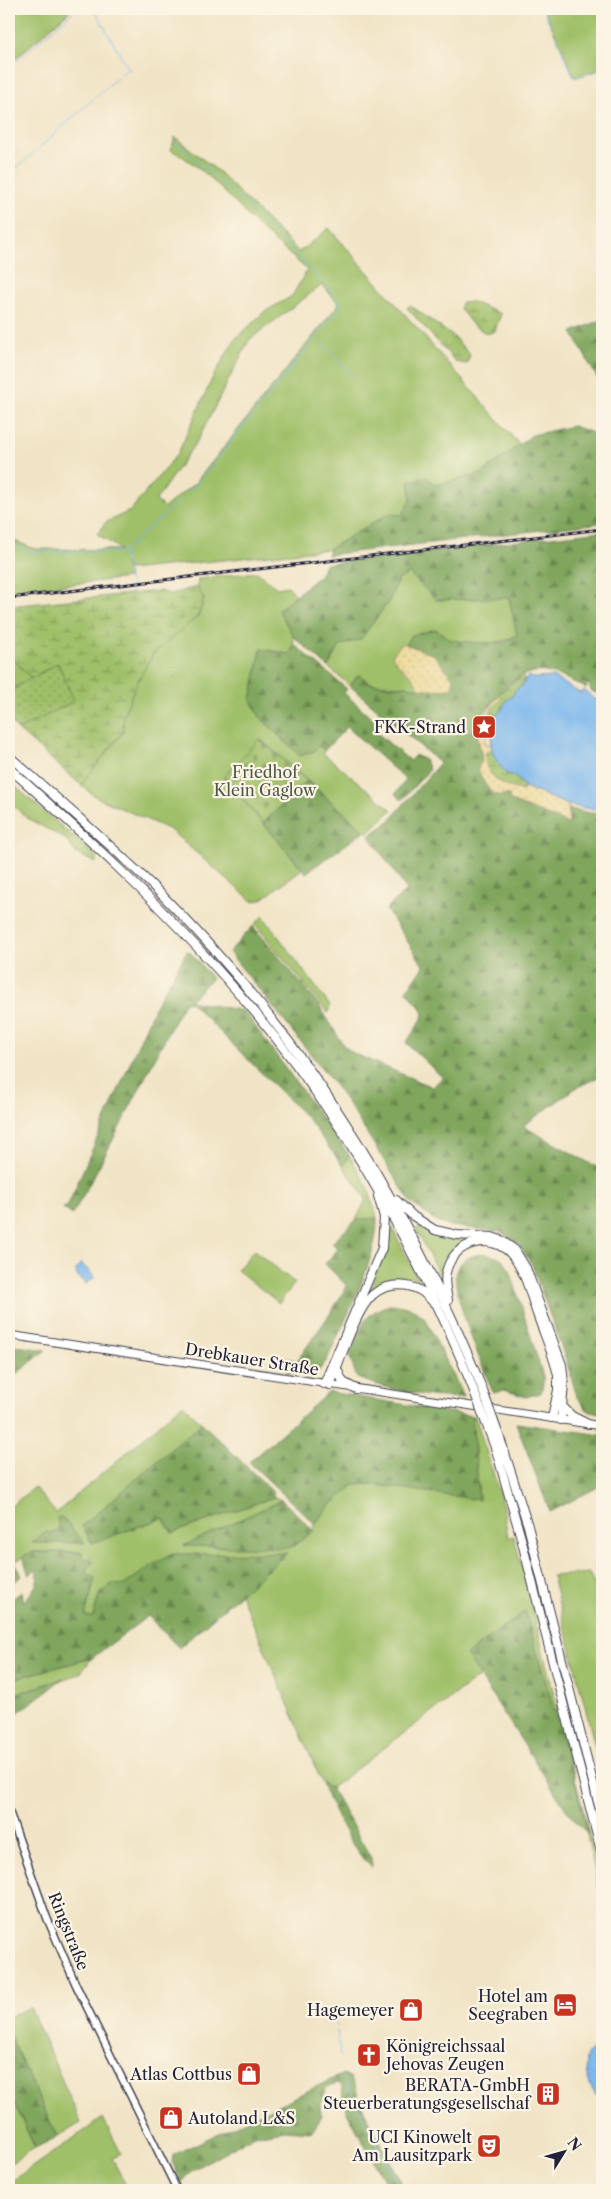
<svg xmlns="http://www.w3.org/2000/svg" width="611" height="2199" font-family="'Libre Caslon Text',serif">
	<style>
		.green { fill: #9fbf68; stroke: #607052; fill-rule: evenodd }
		.forest { fill: url(#forest-firs); stroke: #50644c }
		.wetland { fill: url(#wetland-marsh); stroke: #607052 }
		.sand { fill: url(#sand-dots); stroke: #887e6c }
		.cemetery { fill: url(#cemetery-stones); stroke: #607052 }
		.garden { fill: url(#garden-dots); stroke: #607052 }
		.water { fill: #7bb7ed; stroke: #4e6c94 }
		.lines { fill: none; stroke-linecap: round; stroke-linejoin: round }
		.stream { stroke: #7bb7ed; stroke-width: 1 }
		.secondary-casing { stroke: #413f50; stroke-width: 9 }
		.primary-casing { stroke: #413f50; stroke-width: 9 }
		.motorway-casing { stroke: #413f50; stroke-width: 10 }
		.secondary { stroke: #fff; stroke-width: 6 }
		.primary { stroke: #fff; stroke-width: 7 }
		.motorway { stroke: #fff; stroke-width: 8 }
		.rail-casing { stroke: #22223b; stroke-width: 3 }
		.rail { stroke: #fcf5e5; stroke-width: 1; stroke-dasharray: 4; stroke-linecap: butt }
		.motorway-bridge-casing { stroke: #413f50; stroke-width: 10; stroke-linecap: butt }
		.motorway-bridge { stroke: #fff; stroke-width: 8 }
		.labels { text-anchor: middle; dominant-baseline: central; stroke-width: 4.5; stroke-linejoin: round; paint-order: stroke }
		.poi-label { font-size: 16px; fill: #22223b; stroke: #fcf5e5; text-anchor: end }
		.park-label { font-size: 16px; fill: #4e594b; stroke: #fcf5e5 }
		.street-label { font-size: 16px; fill: #22223b; stroke: #fcf5e5 }
	</style>
	<defs>
		<pattern id="forest-firs" width="22" height="20" patternUnits="userSpaceOnUse" patternTransform="scale(1.25)"><rect width="22" height="20" fill="#7fa65c"/><path d="M5 1l3.5 6h-7zM16 11l3.5 6h-7z" fill="#68874d"/></pattern>
		<pattern id="wetland-marsh" width="20" height="14" patternUnits="userSpaceOnUse" patternTransform="scale(1.25)"><rect width="20" height="14" fill="#9fbf68"/><path d="M1 5h8M5 5V1M11 12h8M15 12V8" fill="none" stroke="#819b57"/></pattern>
		<pattern id="sand-dots" width="8" height="8" patternUnits="userSpaceOnUse" patternTransform="scale(1.25)"><rect width="8" height="8" fill="#eeda9e"/><path d="M2 2h.1M6 6h.1" fill="none" stroke="#ccbb89" stroke-width="1.8" stroke-linecap="round"/></pattern>
		<pattern id="cemetery-stones" width="16" height="16" patternUnits="userSpaceOnUse" patternTransform="scale(1.25)"><rect width="16" height="16" fill="#9fbf68"/><path d="M2 7V4a2 2 0 0 1 4 0v3zM10 15v-3a2 2 0 0 1 4 0v3z" fill="#819b57"/></pattern>
		<pattern id="garden-dots" width="8" height="8" patternUnits="userSpaceOnUse" patternTransform="scale(1.25)"><rect width="8" height="8" fill="#9fbf68"/><path d="M2 2h.1M6 6h.1" fill="none" stroke="#819b57" stroke-width="1.8" stroke-linecap="round"/></pattern>
	</defs>
	<rect width="100%" height="100%" fill="#fcf5e5"/>
	<filter id="ink" filterUnits="userSpaceOnUse"><feTurbulence type="fractalNoise" baseFrequency=".02" numOctaves="2"/><feDisplacementMap in="SourceGraphic" scale="10" xChannelSelector="R" yChannelSelector="G"/><feConvolveMatrix kernelMatrix="1 2 1 2 8 2 1 2 1" color-interpolation-filters="sRGB"/></filter>
	<filter id="wash" filterUnits="userSpaceOnUse"><feTurbulence type="fractalNoise" baseFrequency=".0096" numOctaves="4" result="noise"/><feDisplacementMap in="SourceGraphic" scale="20" xChannelSelector="R" yChannelSelector="G"/><feGaussianBlur stdDeviation="1.12" result="paint"/><feColorMatrix in="noise" values="0 0 0 0 0 0 0 0 0 0 0 0 0 0 0 0 0 1.4 0 .05"/><feComposite in="paint" operator="in"/></filter>
	<g filter="url(#wash)">
		<rect width="100%" height="100%" fill="#f1e4c6"/>
		<path class="green" d="M9 9H72L9 64Z
			M544 9H602V69L575 78Z
			M175 137 219 172 299 252 329 228 519 444C509 453 491 471 479 475 446 487 422 480 402 515L388 514 329 549 128 570 125 563 129 578 9 591V539L35 549 121 550 97 534 106 522 130 511 178 453 213 377 235 339 264 312 292 296 307 270C294 257 278 245 264 232 234 204 208 169 171 150ZM322 285 339 304 196 482 164 508 156 500 199 438 249 340Z
			M257 572 277 588 288 586 296 595 278 610C288 626 300 637 290 654L261 649 251 700 260 717 300 756 314 751 319 746 325 750 323 753 392 810 367 833 260 739 224 778 302 869 261 900 252 901 170 830 96 797 81 785 123 732V717L136 684 153 654 198 616 204 599 197 587 198 579Z
			M409 573 436 600 509 597 517 635C488 652 444 640 412 635L397 663 414 676 419 688 368 683 359 675 350 686 328 667 340 645 361 638 389 601 398 580Z
			M9 655 31 678 9 691Z
			M9 781 98 858 95 863 76 853 65 839 27 818 9 802Z
			M263 916 330 1006 328 1013 255 924Z
			M349 1155 368 1187 377 1218 356 1220 366 1199 343 1166Z
			M389 1222 423 1288C405 1278 387 1281 369 1291L387 1245Z
			M421 1226 443 1236 467 1240 447 1258 440 1277 416 1229Z
			M254 1250 295 1283 279 1303 237 1270Z
			M183 1404 202 1423 82 1526 92 1543 163 1518 172 1533 274 1497 282 1500 185 1546 313 1531 315 1524 327 1508 354 1485 372 1484 479 1499 472 1416H475L502 1501 508 1537 514 1536 602 1885V1905L577 1789 525 1612 467 1655 480 1676 331 1788 322 1783 241 1595 112 1584 99 1595 93 1617 85 1616 95 1579 85 1572 92 1563 85 1561 82 1552H33L14 1562H9V1508L34 1487 56 1513ZM59 1528 84 1543 33 1542Z
			M589 1573 602 1599V1774L552 1576Z
			M92 1658 80 1674 9 1696V1680Z
			M30 2007 81 2123 57 2137 9 2034V2017Z
			M9 2092 35 2148 9 2164Z
			M103 2118 121 2153 112 2159 129 2190H9V2186L13 2180Z"/>
		<path class="forest" d="M602 320V387L572 332Z
			M573 426 599 435 602 431V523L327 555 329 549 388 514 402 515 411 500 409 481 426 477 436 485 481 474 532 435Z
			M602 531V695L591 691 588 682 586 688C573 682 559 674 545 672 513 668 491 702 475 726L482 759 498 795H511L509 800 569 824V809L602 815V838L593 839 602 852 599 880 602 883V1075L576 1088 523 1126 602 1170V1414L587 1410 577 1397 565 1357 532 1265 519 1245 501 1232 451 1226 439 1223 411 1203 349 1105 324 1071 229 952 253 926 319 1005 344 1046 355 1054 432 1087 443 1078 406 1043 422 1019 423 1011 406 990 422 970 423 965 386 909 407 890 369 836 389 821 440 763 350 686 359 674 369 683 389 686H407L433 690 434 655 406 645 412 635 436 629 451 640 478 643 505 642 517 635 509 598 436 600 409 573 398 580 389 601 361 639 340 646 328 667 294 637 278 610 320 575 325 564Z
			M295 645 347 689 344 693 378 723 376 732 410 761 415 755 425 760 429 770 402 800 395 794 406 780 347 727 325 750 319 746 314 751 300 756 260 717 251 700 261 649 289 654Z
			M307 781 365 831 306 873 263 823Z
			M187 951 191 953 212 978 190 1001 244 1011 349 1155 343 1166 307 1118 189 1001 184 1003C146 1073 112 1146 72 1215L63 1208 67 1207 155 1006Z
			M377 1218C378 1260 344 1320 327 1360L316 1374 287 1372 285 1358 297 1361 332 1311 347 1286 325 1264 338 1249 332 1243 356 1220Z
			M482 1253 501 1258 510 1270 544 1379 541 1393 526 1397 504 1390 493 1393C484 1369 451 1293 456 1272 459 1259 472 1256 482 1253Z
			M393 1304 411 1308 425 1318 464 1397C429 1399 390 1390 357 1378L349 1355C360 1328 362 1312 393 1304Z
			M9 1345 46 1350 9 1380Z
			M329 1392 472 1416 479 1500 372 1484 354 1485 327 1508 315 1524 249 1462Z
			M202 1423 273 1492 274 1497 172 1533 163 1518 92 1543 82 1526Z
			M516 1423 602 1435V1485L550 1512Z
			M282 1500 314 1531 291 1548 183 1546Z
			M62 1517 84 1543H32L46 1531 50 1534 59 1528 57 1518Z
			M33 1552H82L85 1561 89 1558 93 1562 85 1572 95 1578 85 1616 93 1617 99 1595 112 1584 124 1585 151 1566 172 1554 287 1553 179 1648 148 1616 92 1658 9 1680V1601L22 1592 24 1602C31 1592 43 1581 35 1569L29 1576 23 1556Z
			M9 1562H14L22 1576 9 1586Z
			M525 1611 577 1789 588 1835 567 1811 466 1655Z
			M64 1678 9 1719V1696Z
			M322 1783 331 1788 371 1858 372 1867C354 1855 329 1803 322 1783Z
			M9 2034 57 2137 35 2148 9 2092Z
			M343 2074 350 2077 355 2085 360 2102 405 2190H389L346 2110C345 2102 342 2095 342 2087L338 2083 327 2087 320 2108 322 2116 311 2132 284 2130 255 2135 194 2169 182 2182 172 2162 173 2155Z"/>
		<path class="wetland" d="M472 302 501 314 495 331 487 334 472 324 460 309 461 303Z
			M410 305 454 337 470 355 467 364 456 362 407 308Z
			M197 587 204 599 198 616 153 654 136 684 123 717V731L81 785 18 730 73 701 58 663 31 678 9 655V606L159 591 170 594Z
			M521 676 525 679C523 684 521 687 516 689L511 698 507 699 501 711 493 719 490 713 493 707 503 697H498L488 708 493 699Z
			M488 750 492 751C494 758 500 766 505 772 512 778 525 778 524 790 512 791 491 780 486 768 485 764 486 757 486 752Z"/>
		<path class="sand" d="M402 643 434 655 454 680 451 689 433 690 419 688C410 669 401 671 392 656Z
			M498 697H503L493 707 490 713 493 719 492 731 487 729 485 744H491L492 751 486 752C482 776 503 786 523 791L525 787 568 805 569 824 509 800 510 795C506 794 502 796 498 795 488 794 481 776 478 769L482 759 476 726Z"/>
		<path class="cemetery" d="M259 739 307 781 263 823 224 777Z"/>
		<path class="garden" d="M58 663 74 701 18 730 9 721V691Z"/>
		<path class="water" d="M528 676 533 678 553 677 580 693 585 690 594 699H602V811L568 805 525 787 516 777 506 773 497 762 492 751 491 744 493 719 501 711 507 699 511 698 516 689 521 687Z
			M81 1263 95 1277 86 1284 77 1276 76 1270Z
			M599 2045 602 2046V2095H596C588 2084 582 2065 588 2053Z"/>
		<g class="lines">
			<path class="stream" d="M94 9 129 70
				M543 9 551 27
				M556 36 574 78 602 70
				M9 67 76 9
				M174 141C235 192 291 244 342 305L198 483 189 491
				M9 175 128 68
				M321 341 352 376
				M9 544 32 552H122
				M133 595 123 552 181 499
				M334 2007 340 2056
				M342 2076 401 2190"/>
		</g>
	</g>
	<g filter="url(#ink)">
		<g class="lines">
			<defs>
				<path id="secondary" d="M9 1811 47 1918 76 1985 177 2190"/>
				<path id="primary" d="M9 1335 602 1426"/>
				<path id="motorway" d="M9 756C61 802 114 847 163 896 303 1036 408 1205 482 1388
					M9 768C88 838 165 909 235 989 338 1106 416 1246 474 1391
					M396 1200 413 1216 435 1230 457 1235 492 1237 501 1240 515 1250 526 1268 562 1365 564 1383 561 1420
					M448 1300C446 1289 443 1277 448 1266 458 1240 492 1234 511 1254 525 1270 530 1294 537 1314 544 1334 553 1354 558 1375V1390L552 1418
					M337 1369 343 1382 356 1389
					M324 1384 382 1248 384 1217 378 1196
					M330 1385C339 1363 354 1317 368 1300 380 1284 404 1281 421 1291 426 1294 430 1300 435 1304
					M562 1406 572 1416 588 1424
					M503 1447 528 1526 602 1818
					M496 1450 521 1538 602 1855"/>
			</defs>
			<use href="#secondary" class="secondary-casing"/>
			<use href="#primary" class="primary-casing"/>
			<use href="#motorway" class="motorway-casing"/>
			<use href="#secondary" class="secondary"/>
			<use href="#primary" class="primary"/>
			<use href="#motorway" class="motorway"/>
			<defs>
				<path id="rail" d="M9 598 602 529"/>
			</defs>
			<use href="#rail" class="rail-casing"/>
			<use href="#rail" class="rail"/>
			<defs>
				<path id="motorway-bridge" d="M482 1388 503 1447
					M474 1391 496 1450"/>
			</defs>
			<use href="#motorway-bridge" class="motorway-bridge-casing"/>
			<use href="#motorway-bridge" class="motorway-bridge"/>
		</g>
	</g>
	<defs>
		<symbol id="sight-square" viewBox="-11 -11 22 22"><rect x="-9" y="-9" width="18" height="18" rx="4" fill="#c8321e" stroke="#fcf5e5"/><path d="M0-6L1.8-2.2L6-1.7L2.9 1.2L3.7 5.4L0 3.3L-3.7 5.4L-2.9 1.2L-6-1.7L-1.8-2.2Z" fill="#fff"/></symbol>
		<symbol id="hotel-square" viewBox="-11 -11 22 22"><rect x="-9" y="-9" width="18" height="18" rx="4" fill="#c8321e" stroke="#fcf5e5"/><path d="M-6-4.5h1.5V1H6V5H4.5V3h-9V5H-6ZM-4 0a1.8 1.8 0 1 1 3.6 0ZM.5 0V-2.5h3Q6-2.5 6 0Z" fill="#fff"/></symbol>
		<symbol id="shop-square" viewBox="-11 -11 22 22"><rect x="-9" y="-9" width="18" height="18" rx="4" fill="#c8321e" stroke="#fcf5e5"/><path d="M-5-2.5h2.3a2.7 3.5 0 0 1 5.4 0H5L5.5 6h-11ZM-1.5-2.5h3a1.5 2.3 0 0 0-3 0Z" fill="#fff"/></symbol>
		<symbol id="church-square" viewBox="-11 -11 22 22"><rect x="-9" y="-9" width="18" height="18" rx="4" fill="#c8321e" stroke="#fcf5e5"/><path d="M-1.2-6h2.4v3.5h3.3v2.4h-3.3V6h-2.4V-.1h-3.3v-2.4h3.3Z" fill="#fff"/></symbol>
		<symbol id="building-square" viewBox="-11 -11 22 22"><rect x="-9" y="-9" width="18" height="18" rx="4" fill="#c8321e" stroke="#fcf5e5"/><path d="M-4-6H4V6H1V3H-1V6H-4ZM-2.5-4.3h1.7v1.8h-1.7ZM.8-4.3h1.7v1.8H.8ZM-2.5-1h1.7V.8h-1.7ZM.8-1h1.7V.8H.8Z" fill="#fff"/></symbol>
		<symbol id="theatre-square" viewBox="-11 -11 22 22"><rect x="-9" y="-9" width="18" height="18" rx="4" fill="#c8321e" stroke="#fcf5e5"/><path d="M-5-5.5Q0-4 5-5.5V0Q5 5 0 6Q-5 5-5 0ZM-3.3-2.5H-1v1.5H-3.3ZM1-2.5H3.3v1.5H1ZM-2.8 1Q0 5.5 2.8 1Z" fill="#fff"/></symbol>
	</defs>
	<g fill-rule="evenodd">
		<use href="#sight-square" x="470" y="713" width="28" height="28"/>
		<use href="#hotel-square" x="551" y="1991" width="28" height="28"/>
		<use href="#shop-square" x="397" y="1996" width="28" height="28"/>
		<use href="#church-square" x="355" y="2041" width="28" height="28"/>
		<use href="#shop-square" x="235" y="2060" width="28" height="28"/>
		<use href="#building-square" x="534" y="2080" width="28" height="28"/>
		<use href="#shop-square" x="157" y="2104" width="28" height="28"/>
		<use href="#theatre-square" x="475" y="2132" width="28" height="28"/>
	</g>
	<g class="labels">
		<g class="poi-label">
			<text x="466" y="727">FKK-Strand</text>
			<text x="548" y="1996">Hotel am<tspan x="548" dy="18">Seegraben</tspan></text>
			<text x="394" y="2010">Hagemeyer</text>
			<text x="386" y="2046" text-anchor="start">Königreichssaal<tspan x="386" dy="18">Jehovas Zeugen</tspan></text>
			<text x="232" y="2074">Atlas Cottbus</text>
			<text x="530" y="2085">BERATA-GmbH<tspan x="530" dy="18">Steuerberatungsgesellschaf</tspan></text>
			<text x="188" y="2118" text-anchor="start">Autoland L&amp;S</text>
			<text x="472" y="2137">UCI Kinowelt<tspan x="472" dy="18">Am Lausitzpark</tspan></text>
		</g>
		<g class="park-label">
			<text x="265" y="772">Friedhof<tspan x="265" dy="18">Klein Gaglow</tspan></text>
		</g>
		<g class="street-label">
			<text transform="translate(252 1359) rotate(9)">Drebkauer Straße</text>
			<text transform="translate(69 1931) rotate(68)">Ringstraße</text>
		</g>
	</g>
	<rect width="611" height="2199" fill="none" stroke="#fcf5e5" stroke-width="30"/>
	<g transform="translate(564 2152) rotate(53)" stroke="#fcf5e5" stroke-width="4" paint-order="stroke">
	<path d="M0-4L9 19L0 12L-9 19Z" fill="#22223b"/>
	<text y="-8" font-size="14" font-weight="bold" text-anchor="middle" fill="#22223b">N</text>
	</g>
</svg>
